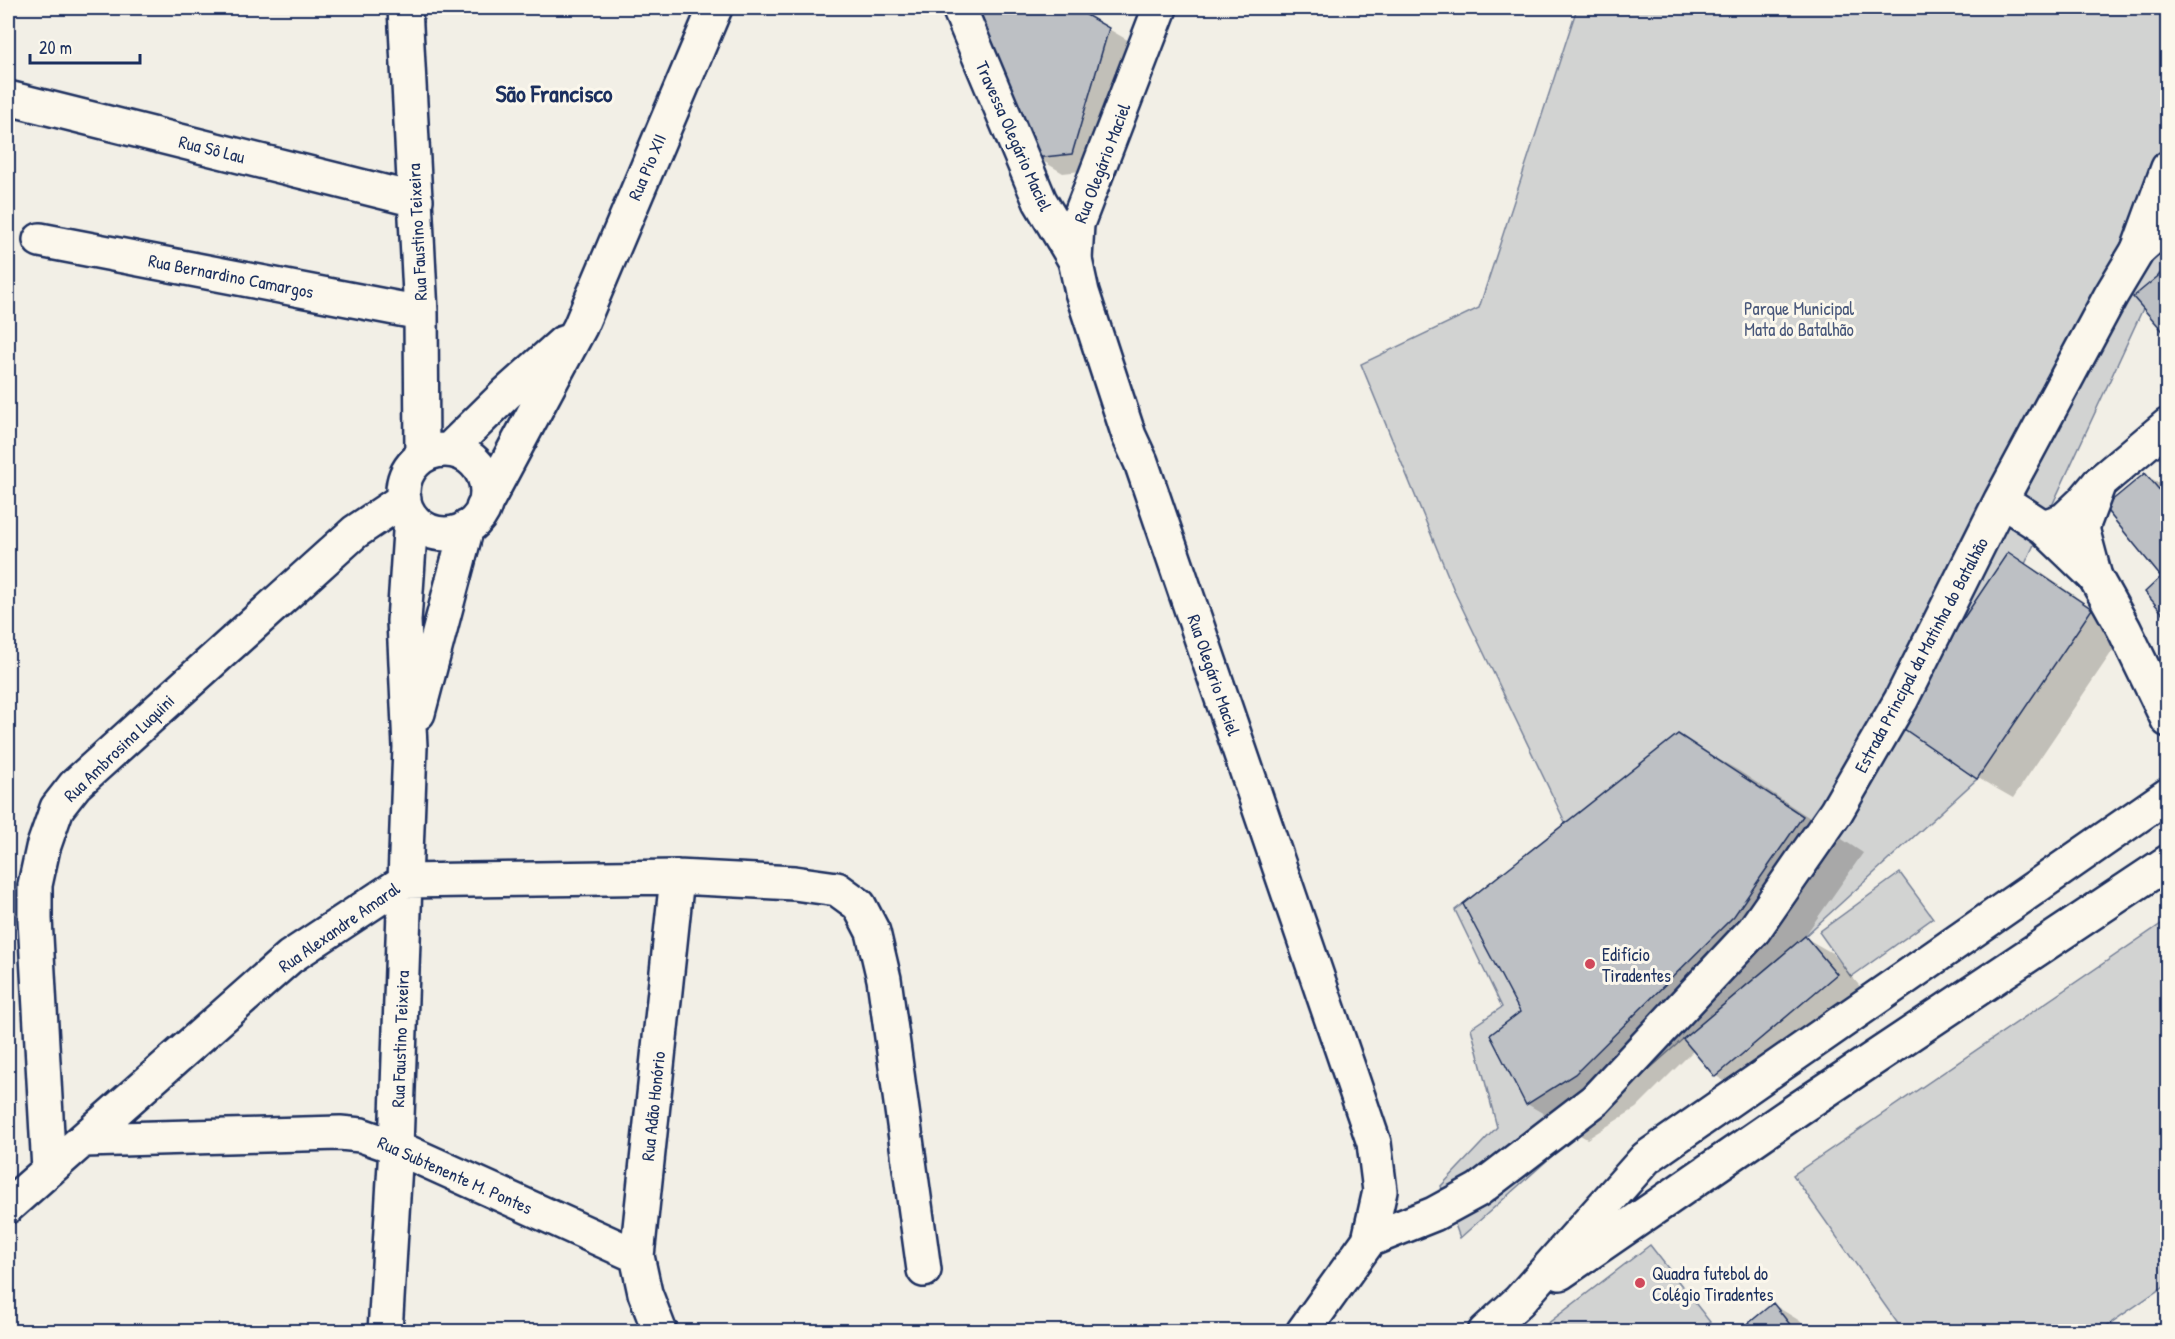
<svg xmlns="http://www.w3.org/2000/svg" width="2175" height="1339" font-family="'Patrick Hand',sans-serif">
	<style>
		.green { fill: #d2d3d2; stroke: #768198; stroke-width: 1.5 }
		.shadow { fill: #0003 }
		.building { fill: #bdc0c4; stroke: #1b2f5e; stroke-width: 1.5 }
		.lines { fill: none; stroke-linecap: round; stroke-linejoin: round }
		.minor-casing { stroke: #1b2f5e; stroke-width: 38 }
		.tertiary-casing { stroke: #1b2f5e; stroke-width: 38 }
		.minor { stroke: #fbf7ec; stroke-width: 33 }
		.tertiary { stroke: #fbf7ec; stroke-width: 33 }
		.poi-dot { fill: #d1495b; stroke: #fbf7ec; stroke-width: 2 }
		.labels { text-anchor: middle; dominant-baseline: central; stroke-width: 6; stroke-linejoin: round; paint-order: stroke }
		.street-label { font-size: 18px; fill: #1b2f5e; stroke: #fbf7ec }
		.park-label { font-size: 18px; fill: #49587b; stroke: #fbf7ec }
		.poi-label { font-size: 18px; fill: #1b2f5e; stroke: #fbf7ec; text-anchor: start }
		.district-label { font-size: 24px; font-weight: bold; fill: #1b2f5e; stroke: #fbf7ec }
	</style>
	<rect width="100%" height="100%" fill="#f2efe6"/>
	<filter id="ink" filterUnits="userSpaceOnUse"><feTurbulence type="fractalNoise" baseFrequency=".0167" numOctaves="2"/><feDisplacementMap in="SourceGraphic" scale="12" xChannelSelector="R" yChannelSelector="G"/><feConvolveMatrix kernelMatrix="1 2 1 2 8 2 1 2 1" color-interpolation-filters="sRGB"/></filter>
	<g filter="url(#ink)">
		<path class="green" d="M1577 8H2167V268L2159 274 2025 564 2008 553 1894 721 1977 779 1805 936 1683 1039 1460 1238 1441 1186 1497 1127 1471 1028 1502 1007 1455 910 1566 824 1456 595 1361 364 1479 308Z
			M1900 873 1933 918 1851 977 1819 932Z
			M2167 920V1284L2099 1331H1903L1793 1175Z
			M1650 1245 1710 1322 1697 1331H1538Z"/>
		<path class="shadow" d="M1083 14 1136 45 1098 169 1063 173 1036 157Z
			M2145 475 2168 488V618L2163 578Z
			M2008 554 2043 574 2126 631 2013 798 1978 778 1896 721Z
			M1678 736 1739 771 1863 853 1804 937 1832 953 1863 990 1743 1092 1716 1076 1694 1050 1636 1108 1587 1139 1527 1104 1522 1012Z
			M1774 1305 1800 1321 1809 1332H1740Z"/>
		<path class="building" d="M1083 13 1109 28 1072 154 1035 158 981 14Z
			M2168 268V337L2133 297Z
			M2168 454V467L2161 459Z
			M2145 473 2168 500V620L2145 592 2161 577 2104 507Z
			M2008 552 2092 609 1977 779 1894 722Z
			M1678 734 1803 816 1734 916 1575 1074 1526 1105 1490 1035 1520 1012 1463 904Z
			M1805 936 1837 974 1715 1077 1683 1039Z
			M1773 1303 1796 1332H1738Z"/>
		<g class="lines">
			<defs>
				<path id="minor" d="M405 8 421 313 422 456
					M959 8 1040 201 1075 260
					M8 98 416 200
					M40 240 421 313
					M2138 250 2168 168
					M2168 425 2099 483 2082 528 2095 577 2124 629 2168 720
					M450 449 506 394 563 343
					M403 492a42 42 0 1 1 84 0a42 42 0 1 1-84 0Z
					M483 508 580 327 715 8
					M418 713 467 527
					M84 1140 340 1133 361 1135 396 1147 637 1256
					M49 1170 35 919V885L43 848 57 808 75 785 355 532 404 499
					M8 1206 290 957 405 881 677 877 794 883 837 889 859 905 873 932 884 979 924 1270
					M1560 1273 1798 1109 2168 862
					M385 1332 396 1147 405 881 410 747 404 621 411 517
					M660 1332 645 1293 637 1256 677 877
					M1485 1332 1519 1301 1646 1158 2168 795"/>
				<path id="tertiary" d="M1160 8 1077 224 1075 260 1082 292 1129 436 1141 462 1374 1143 1380 1191 1369 1240 1303 1332
					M2001 500 2043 527 2095 577
					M2043 527 2064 520 2083 502 2099 483
					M1369 1240 1434 1214 1478 1190 1595 1100 1754 930 1836 812 1901 700 2001 500 2111 295 2138 250 2168 223"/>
			</defs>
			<use href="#minor" class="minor-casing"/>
			<use href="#tertiary" class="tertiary-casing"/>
			<use href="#minor" class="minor"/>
			<use href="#tertiary" class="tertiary"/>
		</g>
	</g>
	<g class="poi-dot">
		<circle cx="1590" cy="964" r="6"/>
		<circle cx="1640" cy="1283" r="6"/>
	</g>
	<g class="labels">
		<g class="street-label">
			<text transform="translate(1014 136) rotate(66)">Travessa Olegário Maciel</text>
			<text transform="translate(212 149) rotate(14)">Rua Sô Lau</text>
			<text transform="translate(1102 163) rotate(-69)">Rua Olegário Maciel</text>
			<text transform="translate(647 167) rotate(-67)">Rua Pio XII</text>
			<text transform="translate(417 232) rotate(-93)">Rua Faustino Teixeira</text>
			<text transform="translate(231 276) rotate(11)">Rua Bernardino Camargos</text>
			<text transform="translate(1921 655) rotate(-62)">Estrada Principal da Matinha do Batalhão</text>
			<text transform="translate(1214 675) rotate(71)">Rua Olegário Maciel</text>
			<text transform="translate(119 748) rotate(-44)">Rua Ambrosina Luquini</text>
			<text transform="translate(339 927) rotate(-35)">Rua Alexandre Amaral</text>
			<text transform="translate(400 1039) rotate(-88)">Rua Faustino Teixeira</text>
			<text transform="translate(653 1106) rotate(-84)">Rua Adão Honório</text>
			<text transform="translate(455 1175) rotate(24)">Rua Subtenente M. Pontes</text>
		</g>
		<g class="park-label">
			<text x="1799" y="308">Parque Municipal<tspan x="1799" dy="21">Mata do Batalhão</tspan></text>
		</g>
		<g class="poi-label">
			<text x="1602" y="954">Edifício<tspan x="1602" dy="21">Tiradentes</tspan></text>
			<text x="1652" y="1273">Quadra futebol do<tspan x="1652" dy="21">Colégio Tiradentes</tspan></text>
		</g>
		<g class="district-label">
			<text x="554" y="93">São Francisco</text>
		</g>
	</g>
	<rect width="2175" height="1339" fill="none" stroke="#fbf7ec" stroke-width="30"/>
	<rect x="15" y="15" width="2145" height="1309" fill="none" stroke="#1b2f5e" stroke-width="2" filter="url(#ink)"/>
	<path d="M30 54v9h110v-9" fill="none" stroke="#1b2f5e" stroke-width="3"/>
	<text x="39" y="54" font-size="18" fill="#1b2f5e" stroke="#fbf7ec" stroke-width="4.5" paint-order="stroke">20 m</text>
</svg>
